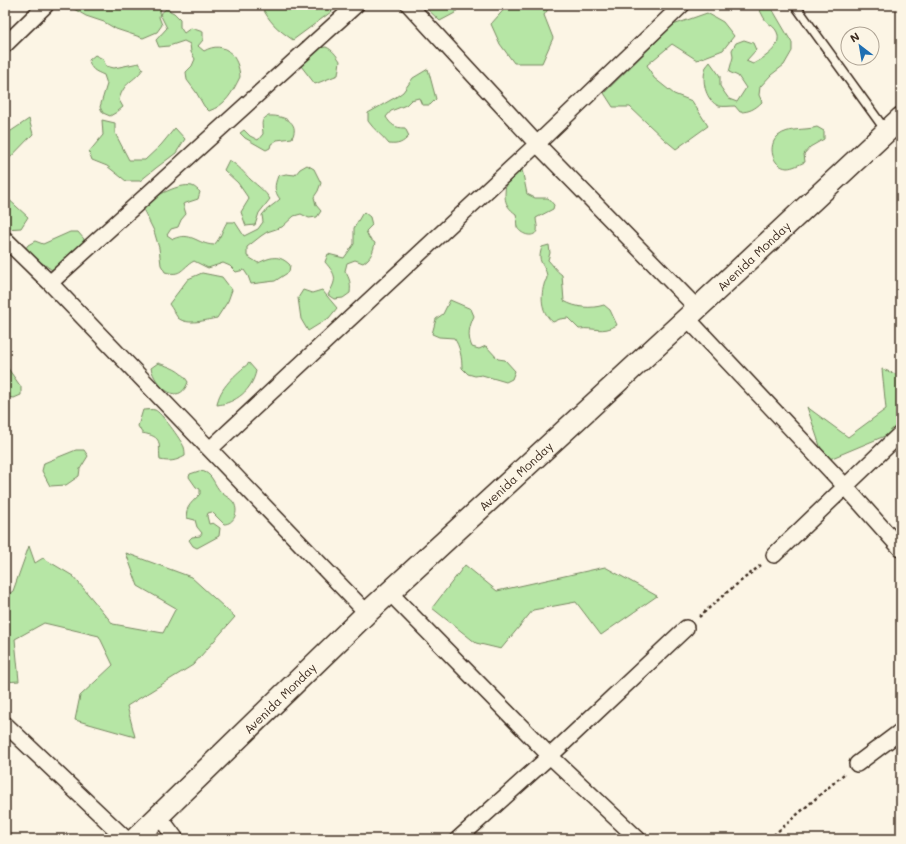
<svg xmlns="http://www.w3.org/2000/svg" width="906" height="844" font-family="Mali,sans-serif">
	<style>
		.green { fill: #b6e6a5; stroke: #788862 }
		.lines { fill: none; stroke-linecap: round; stroke-linejoin: round }
		.service-casing { stroke: #3b2a1e; stroke-width: 11 }
		.minor-casing { stroke: #3b2a1e; stroke-width: 18 }
		.secondary-casing { stroke: #3b2a1e; stroke-width: 24 }
		.path { stroke: #3b2a1e; stroke-width: 2.5; stroke-dasharray: 3 3; stroke-linecap: butt }
		.service { stroke: #fcf5e5; stroke-width: 8 }
		.minor { stroke: #fcf5e5; stroke-width: 15 }
		.secondary { stroke: #fcf5e5; stroke-width: 21 }
		.labels { text-anchor: middle; dominant-baseline: central; stroke-width: 3.5; stroke-linejoin: round; paint-order: stroke }
		.street-label { font-size: 12px; fill: #3b2a1e; stroke: #fcf5e5 }
	</style>
	<rect width="100%" height="100%" fill="#fcf5e5"/>
	<filter id="ink" filterUnits="userSpaceOnUse"><feTurbulence type="fractalNoise" baseFrequency=".025" numOctaves="2"/><feDisplacementMap in="SourceGraphic" scale="8" xChannelSelector="R" yChannelSelector="G"/><feConvolveMatrix kernelMatrix="1 2 1 2 8 2 1 2 1" color-interpolation-filters="sRGB"/></filter>
	<g filter="url(#ink)">
		<path class="green" d="M73 5H171L161 8 159 17 162 25 157 32 143 38 116 29 104 22 86 16 74 9Z
			M261 5H307L314 11 325 5H339L331 12 293 40C276 28 270 23 261 5Z
			M423 5H460L455 13 440 21Z
			M508 5H551L544 15 553 38 542 63H514L500 44 491 24Z
			M756 5H769L771 7 792 43V51L784 65 771 75 760 87 759 95 762 102C755 109 749 112 740 112L735 106C730 106 724 107 719 106 706 101 702 83 705 70 705 67 708 65 710 62L720 76V86L724 92 729 99 737 102 746 88 738 76 729 72 733 57 732 50 736 43 744 40 753 43 756 50 746 61 753 64C764 58 783 47 777 32 775 27 770 25 766 21 762 16 761 10 756 5Z
			M166 9 174 13 180 19V27L184 33 191 28 203 32V40L198 46 204 51C225 39 239 57 240 77 232 93 226 105 209 111L204 106 196 92 187 80 186 72 192 66 195 59 191 52 190 44 184 41 169 46 159 47 156 40 167 28 160 14Z
			M707 13 723 22 734 36 723 50 697 60 672 44 647 65 654 78 674 94 692 101 708 126 676 149 665 140 630 107H613L604 93 673 25Z
			M326 47C333 50 336 55 340 61L338 75 315 84 301 66 302 59 318 48Z
			M95 55 103 59 106 66 114 68 139 63 143 69C134 82 124 81 119 100L123 107 117 112 110 116 103 113 100 107 107 84 104 75C95 71 91 70 89 60Z
			M428 69 436 99 430 105H422L419 98 411 100 406 105 391 111 386 117C391 125 395 128 405 128L409 136C403 143 398 145 389 144 383 136 374 130 368 121V113L396 97 403 92 413 78Z
			M268 116C281 115 301 121 292 138L277 140 271 144 270 148 266 150 245 138 240 133 244 130 250 136 258 140 263 134C263 126 259 120 268 116Z
			M29 119 33 134 5 163V135Z
			M102 120 115 123V133L129 160H145L161 145 175 128 185 139 176 153 156 168 140 181H126L107 166 92 160 89 152 103 135Z
			M817 127 824 131V139L810 147 804 154 805 162C800 164 793 168 787 168 772 167 767 145 778 136 789 127 804 131 817 127Z
			M229 160C239 166 244 173 251 180 259 187 265 191 270 199L259 213 255 225 246 226 241 212 249 199 238 183 224 170Z
			M307 165 314 169 321 183 318 191 314 197 316 205 321 211 317 217 309 218 301 214 294 216 282 227 267 232 261 236 247 247V256L258 263C271 257 279 254 290 265L289 272 275 281 251 284 248 276 244 270 236 272 230 266 223 263 208 268 194 261C181 268 182 277 165 272L161 265 159 248 154 231 144 211 145 203C156 196 179 183 192 186 195 187 198 190 200 192L198 199 183 204 186 214 181 220 178 227 171 229 167 235 173 239C192 231 196 244 214 245 222 236 221 232 227 222H235L244 236 258 229 263 222 262 215C267 208 274 205 280 199 274 191 274 186 278 176L286 174 295 175 300 169Z
			M518 170H522L523 174 527 194 535 198H548L554 205 553 209 536 218C536 222 538 227 537 231 533 239 520 234 517 227 516 223 517 218 516 214 502 204 505 196 506 181Z
			M5 196 28 217 21 228 5 229Z
			M364 212 370 217 372 225 366 231 369 238 375 243C373 252 371 258 363 263L355 260 347 263 345 271C350 279 351 284 350 293L343 298 334 299 328 295C337 279 337 276 325 262L328 254 344 258 354 244V228L362 214Z
			M70 232H78L84 239 83 247 55 272 42 263 34 262 23 252 28 245 35 241 43 244Z
			M549 245 550 253 548 260C553 265 556 271 562 275L564 301C576 308 591 309 604 305L610 310 617 325C602 334 595 327 579 329L568 318 560 319 553 322C542 314 540 298 544 285 544 282 547 280 547 277 547 269 540 264 540 257 540 254 541 250 542 247Z
			M202 273 222 277 232 290 228 301 217 318C206 320 188 326 178 318 175 314 172 308 169 304L188 279Z
			M303 290 312 293 322 290 337 308 329 318 308 331 301 319 298 298Z
			M450 300 471 309 474 316C469 327 467 336 472 347L479 349 486 346 498 359 505 360 515 371 512 379 506 382 482 375 475 376 468 374 462 368C462 358 460 346 454 338L439 337 432 334 436 319 443 314Z
			M158 363C170 367 181 370 188 382 179 408 155 386 151 368Z
			M249 363 256 371C252 390 236 403 217 405 219 388 236 374 249 363Z
			M5 366 7 367 21 387V395L14 398 5 397Z
			M882 369 901 376V418L899 430 825 461 807 407 848 437 886 409Z
			M143 410C146 410 152 409 155 410 161 412 181 440 184 447 185 450 185 453 185 456 176 461 170 462 160 460 158 443 164 437 142 433L138 426Z
			M76 450H84L88 456 80 469 79 476 66 485 50 486 42 471 44 463Z
			M199 471C213 471 213 485 222 493 226 497 231 498 234 503 239 512 234 524 224 524L212 512 208 513 207 516 209 524 213 523 220 528 219 536 197 548 193 546 189 540 192 537 200 536 202 533 197 527 195 520 187 518C184 507 194 501 200 494V489L196 487 189 477 190 474Z
			M29 546 35 563 43 558 73 576 113 624 163 633 176 608 138 586 126 553 191 577 235 617 193 665 127 706 135 737 75 720 80 696 113 665 99 636 44 623 15 639 19 681 5 682V597L13 591Z
			M465 565 497 591 605 567 657 596 601 635 576 602 533 610 501 649 476 643 432 608Z"/>
		<g class="lines">
			<defs>
				<path id="service" d="M795 5 886 131"/>
				<path id="minor" d="M409 5 537 144 697 308
					M5 45 46 5
					M5 239 50 283 367 613
					M50 283 356 5
					M687 318 845 486 901 549
					M210 449 537 144 682 5
					M774 555 901 433
					M390 593 550 756 638 839
					M5 724 126 839
					M857 764 901 731
					M159 816 176 839
					M458 839 550 756 686 628"/>
				<g id="secondary">
					<path id="s1" d="M135 839 367 613 687 318 901 118"/>
				</g>
			</defs>
			<use href="#service" class="service-casing"/>
			<use href="#minor" class="minor-casing"/>
			<use href="#secondary" class="secondary-casing"/>
			<path class="path" d="M699 617 726 593 761 565
				M769 839 844 774"/>
			<use href="#service" class="service"/>
			<use href="#minor" class="minor"/>
			<use href="#secondary" class="secondary"/>
		</g>
	</g>
	<g class="labels">
		<g class="street-label">
			<text stroke="none"><textPath href="#s1" startOffset="850">Avenida Monday</textPath></text>
			<text stroke="none"><textPath href="#s1" startOffset="526">Avenida Monday</textPath></text>
			<text stroke="none"><textPath href="#s1" startOffset="202">Avenida Monday</textPath></text>
		</g>
	</g>
	<rect width="906" height="844" fill="none" stroke="#fcf5e5" stroke-width="20"/>
	<rect x="10" y="10" width="886" height="824" fill="none" stroke="#3b2a1e" stroke-width="1.5" filter="url(#ink)"/>
	<g transform="translate(860 46) rotate(329)"><circle r="19" fill="#fcf5e5" stroke="#afa495"/>
	<path d="M0-3L7 15L0 10L-7 15Z" fill="#1f6fb2"/>
	<text y="-6" font-size="11" font-weight="bold" text-anchor="middle" fill="#3b2a1e">N</text>
	</g>
</svg>
